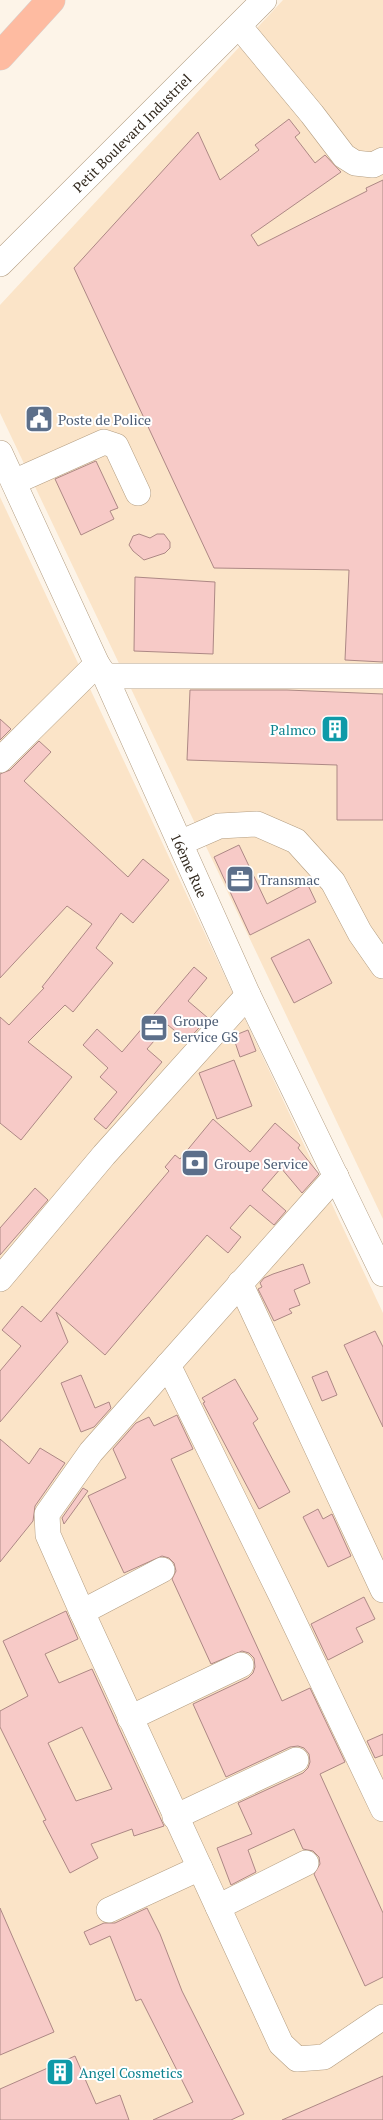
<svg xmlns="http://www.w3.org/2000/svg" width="383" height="2120" font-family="'PT Serif',serif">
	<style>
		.built { fill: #fbe4c8 }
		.building { fill: #f7cac7; stroke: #ad8885; fill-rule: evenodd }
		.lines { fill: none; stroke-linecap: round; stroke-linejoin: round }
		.minor-casing { stroke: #b39d81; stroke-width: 26 }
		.highway-casing { stroke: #d6d4d2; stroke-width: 29 }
		.minor { stroke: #fff; stroke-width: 25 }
		.highway { stroke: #febba1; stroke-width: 28 }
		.labels { text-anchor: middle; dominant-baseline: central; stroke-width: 4; stroke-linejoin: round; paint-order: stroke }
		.street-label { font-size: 14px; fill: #332a1f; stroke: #fff }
		.service-label { font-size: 14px; fill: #4e5e75; stroke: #fff; text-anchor: start }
		.culture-label { font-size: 14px; fill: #0d838f; stroke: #fff; text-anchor: end }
	</style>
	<rect width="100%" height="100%" fill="#fdf4e8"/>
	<path class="built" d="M283 0H383V1219L0 413V305Z
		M0 497 383 1313V2120H0Z"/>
	<path class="building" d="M289 119 300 133 295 137 315 163 325 155 341 172 251 235 258 246 367 191 366 188 383 180V662L345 660 349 570 214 568 74 268 198 132 220 180 259 150 255 145Z
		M96 461 118 508 110 511 114 519 81 535 55 479Z
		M139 534 150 538 157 534H164L170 542V548L165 553 144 560 133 551 129 545 133 536Z
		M135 577 215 582 213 654 134 651Z
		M190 690H287L383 694V820H337V765L187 760Z
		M0 719 11 729 0 740Z
		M39 741 51 752 24 781 128 877 143 859 169 880 133 923 121 913 96 948 113 963 73 1012 65 1005 28 1042 72 1077 21 1140 0 1123V1017L9 1025 44 988 42 987 92 924 67 906 0 978V774L10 770Z
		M239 845 267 904 307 883 316 902 250 935 214 857Z
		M309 939 332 983 294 1003 271 958Z
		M194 967 207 978 188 1001 208 1018 187 1041 168 1025 147 1049 162 1062 106 1129 94 1119 117 1092 100 1077 108 1068 83 1045 97 1029 122 1052Z
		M248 1030 256 1051 240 1057 233 1036Z
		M234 1060 252 1106 217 1119 199 1073Z
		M213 1119 250 1152 275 1123 300 1145 298 1148 319 1174 302 1193 281 1168 262 1190 286 1211 274 1225 250 1205 230 1228 241 1237 228 1253 207 1235 105 1355 56 1312 68 1342 0 1422V1371L21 1346 2 1330 22 1306 41 1322 169 1171 165 1167 175 1155 180 1159Z
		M35 1188 48 1200 0 1255V1228Z
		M303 1264 310 1283 294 1290 300 1305 289 1309 292 1313 274 1321 258 1289 262 1287 260 1283 264 1278 273 1274Z
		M375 1331 383 1347V1427L344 1345Z
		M327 1371 337 1395 322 1401 312 1377Z
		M81 1375 95 1408 109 1402 111 1408 94 1427 81 1432 61 1383Z
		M235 1379 258 1419 253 1423 290 1492 259 1509 203 1403 205 1402 202 1398Z
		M177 1415 193 1449 171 1459 282 1701 310 1688 345 1762 320 1774 383 1913V1977L365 1986 314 1874 320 1864 319 1857 313 1851 303 1849 294 1829 248 1850 256 1872 231 1885 217 1848 252 1834 238 1803 303 1773 308 1768 310 1762 309 1754 304 1748 298 1746 290 1747 226 1777 193 1704 248 1678 253 1673 255 1667 254 1658 249 1653 242 1651 211 1664 172 1579 176 1571 174 1563 169 1558 162 1556 124 1573 88 1496 126 1478 113 1449 136 1423 149 1417 154 1426Z
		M0 1439 29 1464 40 1448 65 1463 35 1506 33 1521 0 1562Z
		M83 1488 88 1491 64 1524 62 1518Z
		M318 1509 323 1519 332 1514 351 1556 328 1567 303 1517Z
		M364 1597 375 1619 356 1628 363 1642 328 1660 311 1624Z
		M66 1611 78 1639 45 1654 59 1683 92 1669 164 1826 134 1836 132 1829 91 1844 98 1858 70 1873 43 1821 46 1820 0 1727V1711L28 1696 3 1641ZM82 1727 112 1789 76 1801 48 1743Z
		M383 1734V1755L375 1758 367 1741Z
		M0 1908 54 2032 0 2055Z
		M147 1908 160 1934 182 1991 244 2114 231 2120H153L193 2102 141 1999 136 2001 110 1936 90 1945 84 1932 104 1923H115Z
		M75 2056 96 2104 120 2095 129 2120H0V2089Z
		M383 2076V2120H282Z"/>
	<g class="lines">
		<defs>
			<g id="minor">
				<path d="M239 26 312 114 344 156 355 163 373 165 383 160"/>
				<path id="s1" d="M0 264 264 0"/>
				<path id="s2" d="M0 453 97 664 105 676 248 995 383 1274"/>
				<path d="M14 482 104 442 116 446 138 493"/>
				<path d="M105 676H383"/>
				<path d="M0 760 97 664"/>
				<path d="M180 843 219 826 257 824 296 841 333 882 360 933 383 966"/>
				<path d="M336 1176 91 1452 47 1514 48 1535 82 1612 281 2044 297 2059 324 2057 383 2017"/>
				<path d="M0 1279 104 1155 248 995"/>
				<path d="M240 1283 383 1590"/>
				<path d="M168 1365 281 1595 383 1809"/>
				<path d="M82 1612 162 1570"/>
				<path d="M130 1718 241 1665"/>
				<path d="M175 1817 296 1760"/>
				<path d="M218 1907 306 1863"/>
				<path d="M109 1910 200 1868"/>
			</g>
			<path id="highway" d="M0 56 51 0"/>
		</defs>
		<use href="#minor" class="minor-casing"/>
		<use href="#highway" class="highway-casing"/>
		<use href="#minor" class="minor"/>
		<use href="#highway" class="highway"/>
	</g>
	<defs>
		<symbol id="civic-square" viewBox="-11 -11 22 22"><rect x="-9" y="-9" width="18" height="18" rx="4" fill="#5c6f8a" stroke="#fff"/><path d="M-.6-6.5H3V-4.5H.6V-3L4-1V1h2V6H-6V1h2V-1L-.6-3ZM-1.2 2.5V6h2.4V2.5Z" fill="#fff"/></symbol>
		<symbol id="building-square" viewBox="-11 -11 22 22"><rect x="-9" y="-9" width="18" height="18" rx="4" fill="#0f9aa8" stroke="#fff"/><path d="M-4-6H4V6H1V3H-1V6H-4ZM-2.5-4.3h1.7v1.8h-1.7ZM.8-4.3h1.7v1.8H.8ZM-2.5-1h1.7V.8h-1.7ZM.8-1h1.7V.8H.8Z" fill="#fff"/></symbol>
		<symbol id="office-square" viewBox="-11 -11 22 22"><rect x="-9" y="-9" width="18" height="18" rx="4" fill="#5c6f8a" stroke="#fff"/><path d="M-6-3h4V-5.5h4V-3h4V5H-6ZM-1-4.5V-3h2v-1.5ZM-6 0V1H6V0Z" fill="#fff"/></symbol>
		<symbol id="bank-square" viewBox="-11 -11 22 22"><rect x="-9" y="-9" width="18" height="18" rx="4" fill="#5c6f8a" stroke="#fff"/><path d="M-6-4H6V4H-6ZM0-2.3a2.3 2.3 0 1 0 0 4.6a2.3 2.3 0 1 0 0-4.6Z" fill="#fff"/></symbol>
	</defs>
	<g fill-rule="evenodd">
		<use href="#civic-square" x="23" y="403" width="32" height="32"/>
		<use href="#building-square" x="319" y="713" width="32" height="32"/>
		<use href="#office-square" x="224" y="863" width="32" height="32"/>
		<use href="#office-square" x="138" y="1012" width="32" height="32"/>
		<use href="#bank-square" x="179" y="1147" width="32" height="32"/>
		<use href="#building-square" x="44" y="2056" width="32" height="32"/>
	</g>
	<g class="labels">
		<g class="street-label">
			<text stroke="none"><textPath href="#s1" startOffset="186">Petit Boulevard Industriel</textPath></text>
			<text stroke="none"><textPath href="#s2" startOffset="454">16ème Rue</textPath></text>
		</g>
		<g class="service-label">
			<text x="58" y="419">Poste de Police</text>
			<text x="259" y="879">Transmac</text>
			<text x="173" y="1020">Groupe<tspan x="173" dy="16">Service GS</tspan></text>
			<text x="214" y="1163">Groupe Service</text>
		</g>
		<g class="culture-label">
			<text x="316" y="729">Palmco</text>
			<text x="79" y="2072" text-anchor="start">Angel Cosmetics</text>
		</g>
	</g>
</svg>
